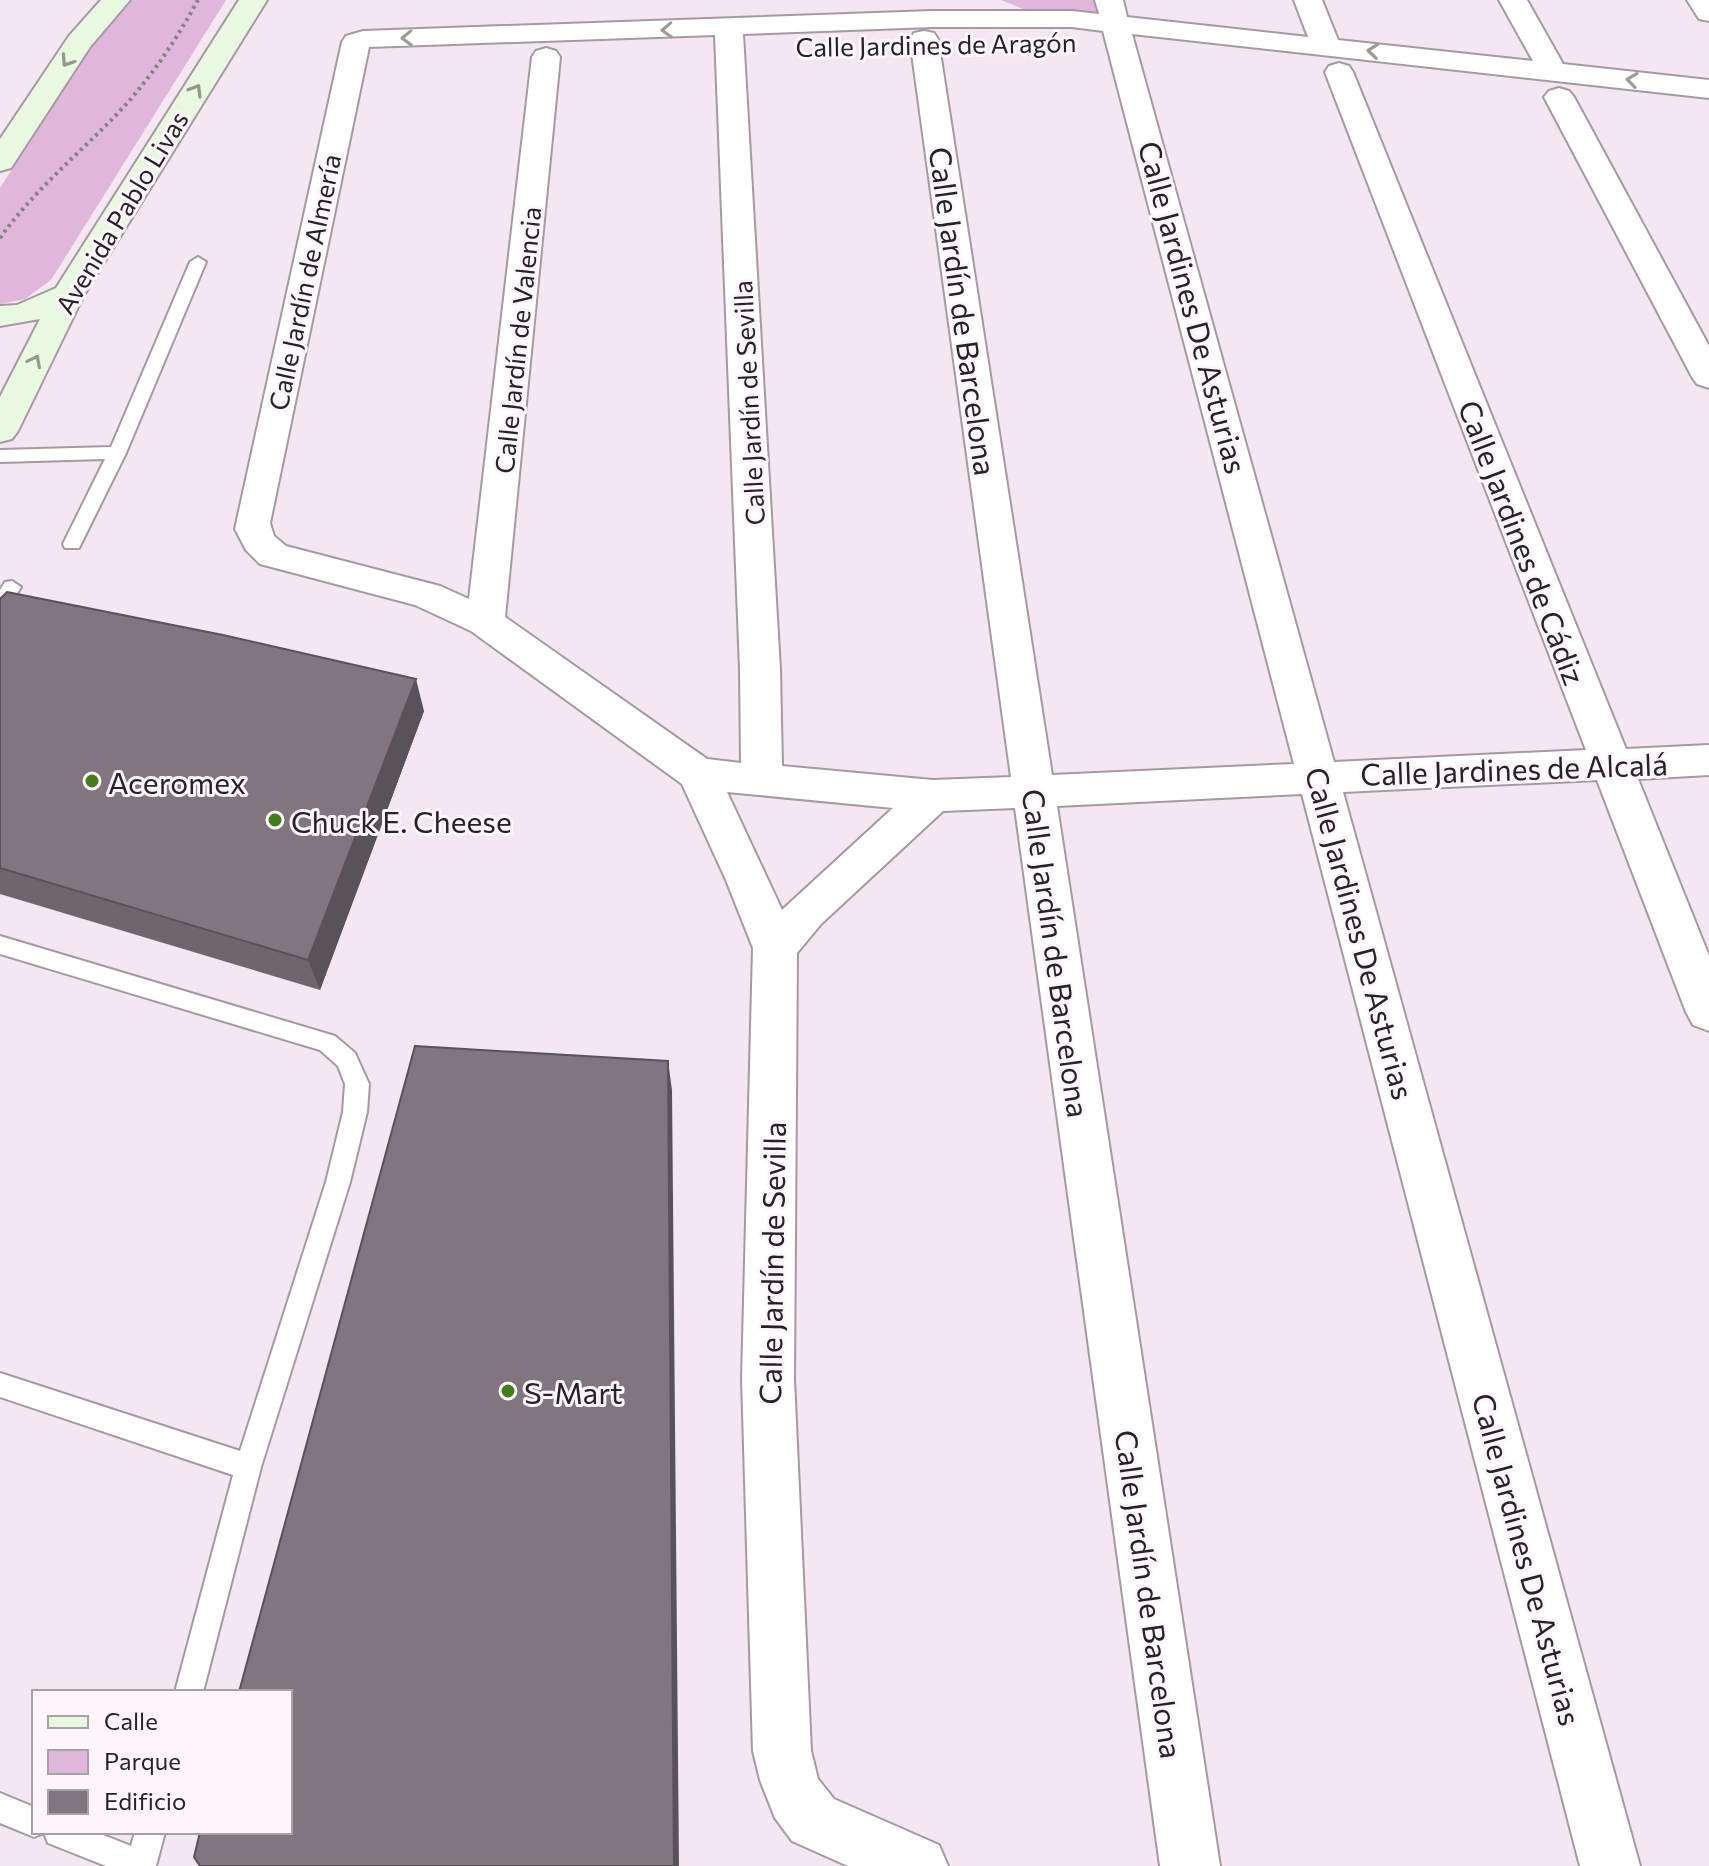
<svg xmlns="http://www.w3.org/2000/svg" width="1709" height="1866" font-family="Commissioner,sans-serif">
	<style>
		.green { fill: #e0b6da }
		.lines { fill: none; stroke-linecap: round; stroke-linejoin: round }
		.service-casing { stroke: #a699a4; stroke-width: 4 }
		.minor-casing { stroke: #a699a4; stroke-width: 4 }
		.secondary-casing { stroke: #a699a4; stroke-width: 4 }
		.path { stroke: #898188; stroke-width: 4; stroke-dasharray: 3 4; stroke-linecap: butt }
		.service { fill: #fff; fill-rule: evenodd }
		.minor { fill: #fff; fill-rule: evenodd }
		.secondary { fill: #e8f8e1; fill-rule: evenodd }
		.wall { fill: #6f656d }
		.shaded-wall { fill: #5a5259 }
		.building { fill: #81757f; stroke: #5a5259; stroke-width: 2 }
		.oneway { stroke: #9d9c9d }
		.oneway2 { stroke: #91988d }
		.poi-dot { fill: #427e1b; stroke: #fef6fc; stroke-width: 3 }
		.labels { text-anchor: middle; dominant-baseline: central; stroke-width: 6; stroke-linejoin: round; paint-order: stroke }
		.far-street-label { font-size: 26px; fill: #262226; stroke: #fef6fc }
		.street-label { font-size: 30px; fill: #262226; stroke: #fef6fc }
		.poi-label { font-size: 30px; fill: #262226; stroke: #fef6fc; text-anchor: start }
	</style>
	<rect width="100%" height="100%" fill="#f4e7f2"/>
	<path class="green" d="M128 0H226L51 280 25 299 0 304V188L82 59Z
		M1001 0H1109L1116 22 1048 19Z"/>
	<g class="lines">
		<defs>
			<path id="service" d="M198 257 206 262 126 453 79 548H65L63 544 105 459 0 462V450L111 447 190 262Z
				M12 581 21 587 7 610 0 612V590L5 582Z
				M0 936 335 1036 355 1053 369 1084 367 1112 350 1182 261 1467 203 1692H175L233 1475 0 1397V1373L240 1451 326 1182 343 1112 345 1084 338 1066 320 1050 0 954Z
				M0 1793 34 1807V1832H96L131 1846 135 1832H165L156 1866H106L48 1843 44 1833 34 1837 0 1823Z"/>
			<path id="minor" d="M1095 0H1123L1127 17 1308 37 1294 0H1322L1338 40 1533 61 1499 0H1527L1563 64 1709 80V98L1132 34 1334 762 1586 750 1325 72 1329 66 1339 63 1349 66 1353 72 1626 749 1709 745V775L1638 779 1709 956V1031L1693 1025 1686 1012 1597 780 1343 792 1640 1866H1580L1302 794 1057 806 1220 1866H1160L1015 808 943 811 821 924 797 953 794 1379 811 1751 818 1779 834 1799 939 1845 948 1866H848L792 1841 775 1818 760 1780 753 1751 742 1379 753 948 726 880 682 784 471 631 415 605 260 564 246 550 235 529 342 42 346 36 363 31 932 11H1072L1099 14ZM932 27H1072L1103 31 1294 764 1052 775 938 39 934 33 924 31 914 33 910 39 1011 777 933 780 782 766 780 669 743 34ZM715 35 740 669 741 763 707 759 505 617 560 57 556 51 546 48 536 51 532 57 469 599 440 586 286 546 274 536 270 523 369 47ZM727 792 893 808 782 910Z
				M1687 0H1709V21L1699 19Z
				M1559 88 1569 91 1574 97 1709 346V388L1697 384 1692 377 1544 97 1549 91Z"/>
			<path id="secondary" d="M101 0H130L90 47 11 168 0 171V139L69 36Z
				M239 0H267L84 295 18 431 12 439 0 442V397L40 319 0 326V306L17 305 56 288Z"/>
		</defs>
		<use href="#service" class="service-casing"/>
		<use href="#minor" class="minor-casing"/>
		<use href="#secondary" class="secondary-casing"/>
		<path class="path" d="M0 238C34 190 79 154 119 112 151 78 176 40 198 0"/>
		<use href="#service" class="service"/>
		<use href="#minor" class="minor"/>
		<use href="#secondary" class="secondary"/>
	</g>
	<path class="wall" d="M0 599 424 711 320 990 0 894Z"/>
	<path class="shaded-wall" d="M416 679 424 711 320 990 308 960Z
		M668 1061 672 1090 679 1866H674Z"/>
	<path class="building" d="M7 592 223 635 416 679 308 960 0 868V599Z
		M415 1046 668 1061 674 1866H200L194 1857 200 1832H290V1692H239Z"/>
	<defs><path id="oneway-chevron" d="M-2-3.5L2.5 0L-2 3.5" fill="none" stroke-width="1.6" stroke-linecap="round" stroke-linejoin="round" transform="scale(2)"/></defs>
	<g class="oneway">
		<use href="#oneway-chevron" transform="translate(667 30) rotate(178)"/>
		<use href="#oneway-chevron" transform="translate(407 38) rotate(178)"/>
		<use href="#oneway-chevron" transform="translate(1373 51) rotate(-174)"/>
		<use href="#oneway-chevron" transform="translate(1632 80) rotate(-173)"/>
	</g>
	<g class="oneway2">
		<use href="#oneway-chevron" transform="translate(67 61) rotate(124)"/>
		<use href="#oneway-chevron" transform="translate(196 90) rotate(-59)"/>
		<use href="#oneway-chevron" transform="translate(35 361) rotate(-63)"/>
	</g>
	<g class="poi-dot">
		<circle cx="92" cy="781" r="8"/>
		<circle cx="275" cy="820" r="8"/>
		<circle cx="508" cy="1391" r="8"/>
	</g>
	<g class="labels">
		<g class="far-street-label">
			<text transform="translate(936 44) rotate(-1)">Calle Jardines de Aragón</text>
			<text transform="translate(121 212) rotate(-59)">Avenida Pablo Livas</text>
			<text transform="translate(304 282) rotate(-78)">Calle Jardín de Almería</text>
			<text transform="translate(517 340) rotate(-84)">Calle Jardín de Valencia</text>
			<text transform="translate(748 403) rotate(-93)">Calle Jardín de Sevilla</text>
		</g>
		<g class="street-label">
			<text transform="translate(1194 307) rotate(75)">Calle Jardines De Asturias</text>
			<text transform="translate(964 311) rotate(82)">Calle Jardín de Barcelona</text>
			<text transform="translate(1523 542) rotate(69)">Calle Jardines de Cádiz</text>
			<text transform="translate(1514 768) rotate(-2)">Calle Jardines de Alcalá</text>
			<text transform="translate(1361 933) rotate(75)">Calle Jardines De Asturias</text>
			<text transform="translate(1057 953) rotate(82)">Calle Jardín de Barcelona</text>
			<text transform="translate(771 1263) rotate(-89)">Calle Jardín de Sevilla</text>
			<text transform="translate(1528 1559) rotate(75)">Calle Jardines De Asturias</text>
			<text transform="translate(1150 1594) rotate(82)">Calle Jardín de Barcelona</text>
		</g>
		<g class="poi-label">
			<text x="108" y="781">Aceromex</text>
			<text x="291" y="820">Chuck E. Cheese</text>
			<text x="524" y="1391">S-Mart</text>
		</g>
	</g>
	<rect x="32" y="1690" width="260" height="144" fill="#fef6fc" stroke="#a8a1a6" stroke-width="2"/>
	<rect x="48" y="1716" width="40" height="12" fill="#e8f8e1" stroke="#a8a1a6" stroke-width="2"/>
	<text x="104" y="1730" font-size="24" fill="#262226">Calle</text>
	<rect x="48" y="1750" width="40" height="24" fill="#e0b6da" stroke="#a8a1a6" stroke-width="2"/>
	<text x="104" y="1770" font-size="24" fill="#262226">Parque</text>
	<rect x="48" y="1790" width="40" height="24" fill="#81757f" stroke="#a8a1a6" stroke-width="2"/>
	<text x="104" y="1810" font-size="24" fill="#262226">Edificio</text>
</svg>
